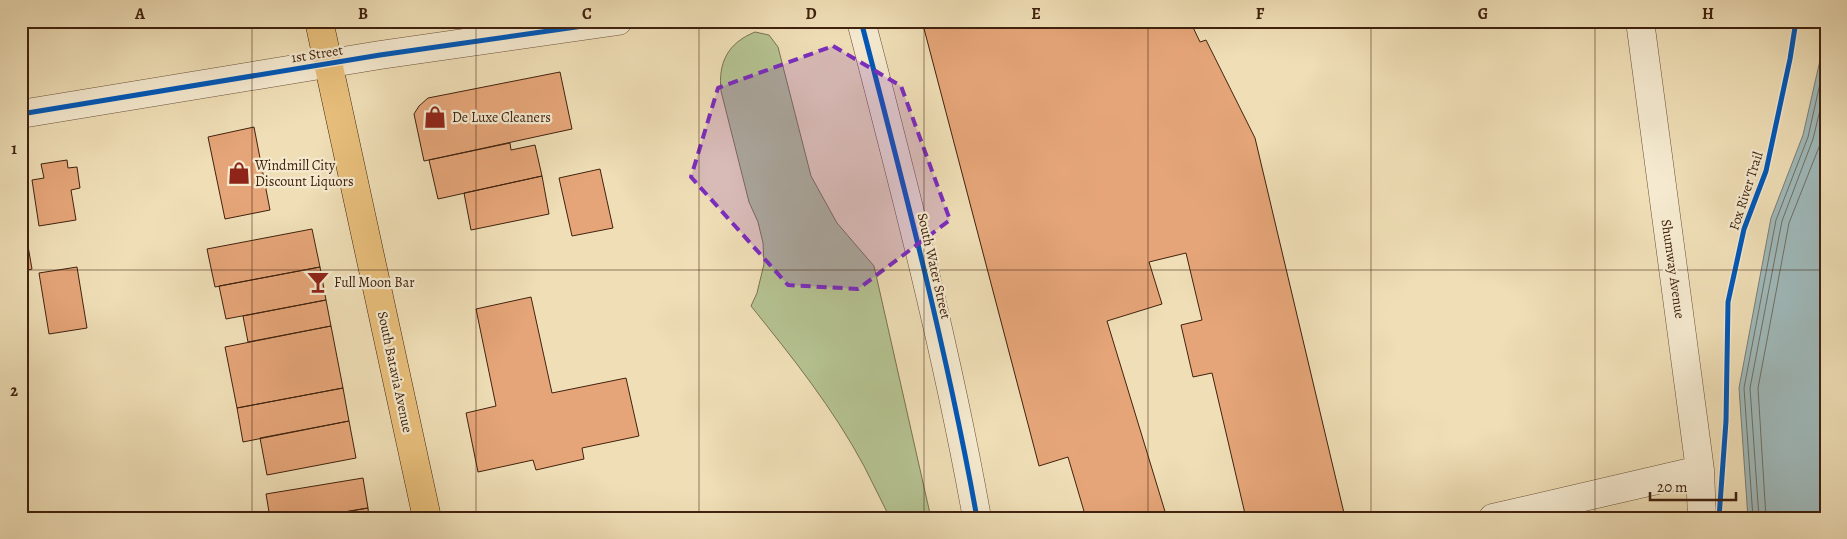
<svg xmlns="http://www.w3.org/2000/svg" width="1847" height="539" font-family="Alegreya,serif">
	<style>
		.green { fill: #b5c291; stroke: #7a7250 }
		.water { fill: #9fb9ba; stroke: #797d75 }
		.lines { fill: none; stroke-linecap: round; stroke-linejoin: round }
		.shore { stroke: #706e64; stroke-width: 1 }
		.building { fill: #e5a578; stroke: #40220e }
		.minor-casing { stroke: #6c5138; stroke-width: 29 }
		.primary-casing { stroke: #40220e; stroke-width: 29 }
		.minor { stroke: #f5ead0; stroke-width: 28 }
		.primary { stroke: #e8bf7b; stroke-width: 28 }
		.cycleway-casing { stroke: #f5ead0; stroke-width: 8 }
		.cycleway { stroke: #0057b8; stroke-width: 5 }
		.marked { fill: #7b2cbf; fill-opacity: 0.2; stroke: #7b2cbf; stroke-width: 4; stroke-dasharray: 10 6; stroke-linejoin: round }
		.grid { fill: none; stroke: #40220e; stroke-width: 1; stroke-opacity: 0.55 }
		.labels { text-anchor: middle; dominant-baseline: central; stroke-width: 4.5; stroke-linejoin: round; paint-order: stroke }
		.street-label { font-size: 14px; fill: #40220e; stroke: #f5ead0 }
		.poi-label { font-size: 14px; fill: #40220e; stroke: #f5ead0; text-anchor: start }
		.neatline { fill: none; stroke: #40220e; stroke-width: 2 }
		.grid-label { font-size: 16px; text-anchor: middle; font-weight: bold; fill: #40220e }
	</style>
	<rect width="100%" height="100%" fill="#efdeb6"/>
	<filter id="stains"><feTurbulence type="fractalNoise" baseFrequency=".004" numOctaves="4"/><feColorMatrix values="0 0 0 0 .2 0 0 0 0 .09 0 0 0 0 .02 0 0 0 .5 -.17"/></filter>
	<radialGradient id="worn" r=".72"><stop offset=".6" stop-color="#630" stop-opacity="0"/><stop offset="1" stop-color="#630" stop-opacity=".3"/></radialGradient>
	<path class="green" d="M755 32 769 35 778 47 811 176 837 223 874 266 931 518H890C881 501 873 483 864 466 833 408 792 357 751 306L757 293 764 264 763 243 758 222 749 202 721 91C718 62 728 43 755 32Z"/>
	<path class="water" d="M1826 34V518H1748L1739 388 1771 218 1803 135Z"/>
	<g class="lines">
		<path class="shore" d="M1753 518 1744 388 1776 220 1808 137 1826 57
			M1759 518 1750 388 1782 221 1813 139 1826 85
			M1766 518 1758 388 1789 223 1821 142 1826 119"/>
	</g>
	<path class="building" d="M922 21H1190L1200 42 1206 40 1255 138 1344 513 1322 518H1246L1212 373 1193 377 1181 325 1202 320 1186 253 1149 262 1162 304 1107 321 1167 518H1086L1068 457 1039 466Z
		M560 72 572 129 424 161 414 114 419 106 428 98Z
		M254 127 270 210 225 219 208 137Z
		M510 143 511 150 535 145 542 176 438 199 429 160Z
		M67 160 68 168 77 167 80 188 71 190 76 220 39 226 32 180 44 178 41 164Z
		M600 169 613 228 572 236 559 178Z
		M542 176 549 214 471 230 464 193Z
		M312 229 320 267 215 287 207 249Z
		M28 246 32 269 21 272V247Z
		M77 267 87 328 49 334 39 273Z
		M320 267 326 300 226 319 219 286Z
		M531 297 552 393 626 378 639 436 582 448 584 459 536 470 533 460 478 472 466 413 496 406 476 309Z
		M326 300 331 326 248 342 243 316Z
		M331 326 343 388 237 408 225 347Z
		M343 388 349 421 243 442 237 408Z
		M349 421 356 458 267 475 260 438Z
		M363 478 368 508 309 518H270L266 494Z
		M368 508 369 518H309Z"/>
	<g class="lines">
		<defs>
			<path id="minor" d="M861 21C904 186 947 351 977 518
				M1640 21 1700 470 1702 518
				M21 114 380 55 618 21
				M1493 518 1700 470"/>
			<path id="primary" d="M319 21 427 518"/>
		</defs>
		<use href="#minor" class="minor-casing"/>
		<use href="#primary" class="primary-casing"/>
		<use href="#minor" class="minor"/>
		<use href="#primary" class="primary"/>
		<defs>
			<path id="cycleway" d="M861 21C904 186 947 351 977 518
				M21 114 380 55 618 21
				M1719 518 1726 421 1728 302 1744 229 1766 171 1790 59 1796 21"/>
		</defs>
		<use href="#cycleway" class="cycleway-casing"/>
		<use href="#cycleway" class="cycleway"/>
	</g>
	<path class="marked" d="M833 46 901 86 950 220 858 289 788 285 691 177 718 88Z"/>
	<path class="grid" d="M252 21V518M476 21V518M699 21V518M924 21V518M1148 21V518M1371 21V518M1595 21V518M21 270H1826"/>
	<defs>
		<symbol id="shop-bare" viewBox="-9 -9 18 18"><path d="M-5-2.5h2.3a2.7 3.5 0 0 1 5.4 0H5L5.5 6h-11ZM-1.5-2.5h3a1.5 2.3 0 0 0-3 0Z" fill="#8f2418" stroke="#f5ead0" stroke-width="2.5" paint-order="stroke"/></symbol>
		<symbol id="bar-bare" viewBox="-9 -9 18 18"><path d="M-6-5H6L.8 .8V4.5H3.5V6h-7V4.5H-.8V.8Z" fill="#8f2418" stroke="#f5ead0" stroke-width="2.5" paint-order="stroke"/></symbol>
	</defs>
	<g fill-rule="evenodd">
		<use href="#shop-bare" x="419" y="101" width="32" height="32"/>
		<use href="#shop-bare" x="223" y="157" width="32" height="32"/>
		<use href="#bar-bare" x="302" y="266" width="32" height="32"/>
	</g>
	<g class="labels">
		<g class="street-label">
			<text transform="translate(317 54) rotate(-9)">1st Street</text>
			<text transform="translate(1746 191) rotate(-72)">Fox River Trail</text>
			<text transform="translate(934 266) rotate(77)">South Water Street</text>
			<text transform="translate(1673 269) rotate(82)">Shumway Avenue</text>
			<text transform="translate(395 372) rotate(78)">South Batavia Avenue</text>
		</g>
		<g class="poi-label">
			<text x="452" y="117">De Luxe Cleaners</text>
			<text x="255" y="165">Windmill City<tspan x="255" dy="16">Discount Liquors</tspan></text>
			<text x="334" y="282">Full Moon Bar</text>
		</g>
	</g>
	<rect width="1847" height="539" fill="none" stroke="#efdeb6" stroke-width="55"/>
	<path d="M1650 492v8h86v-8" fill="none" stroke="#40220e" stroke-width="2.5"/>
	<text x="1657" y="492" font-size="15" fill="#40220e" stroke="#f5ead0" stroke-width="4" paint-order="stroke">20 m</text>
	<rect x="28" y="28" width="1792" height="484" class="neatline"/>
	<g class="grid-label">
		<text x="140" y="19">A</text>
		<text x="363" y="19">B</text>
		<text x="587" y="19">C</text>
		<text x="811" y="19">D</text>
		<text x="1036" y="19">E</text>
		<text x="1260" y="19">F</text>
		<text x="1483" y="19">G</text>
		<text x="1708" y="19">H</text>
		<text x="14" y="154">1</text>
		<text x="14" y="396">2</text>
	</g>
	<rect width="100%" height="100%" filter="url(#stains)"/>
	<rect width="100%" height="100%" fill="url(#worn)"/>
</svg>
